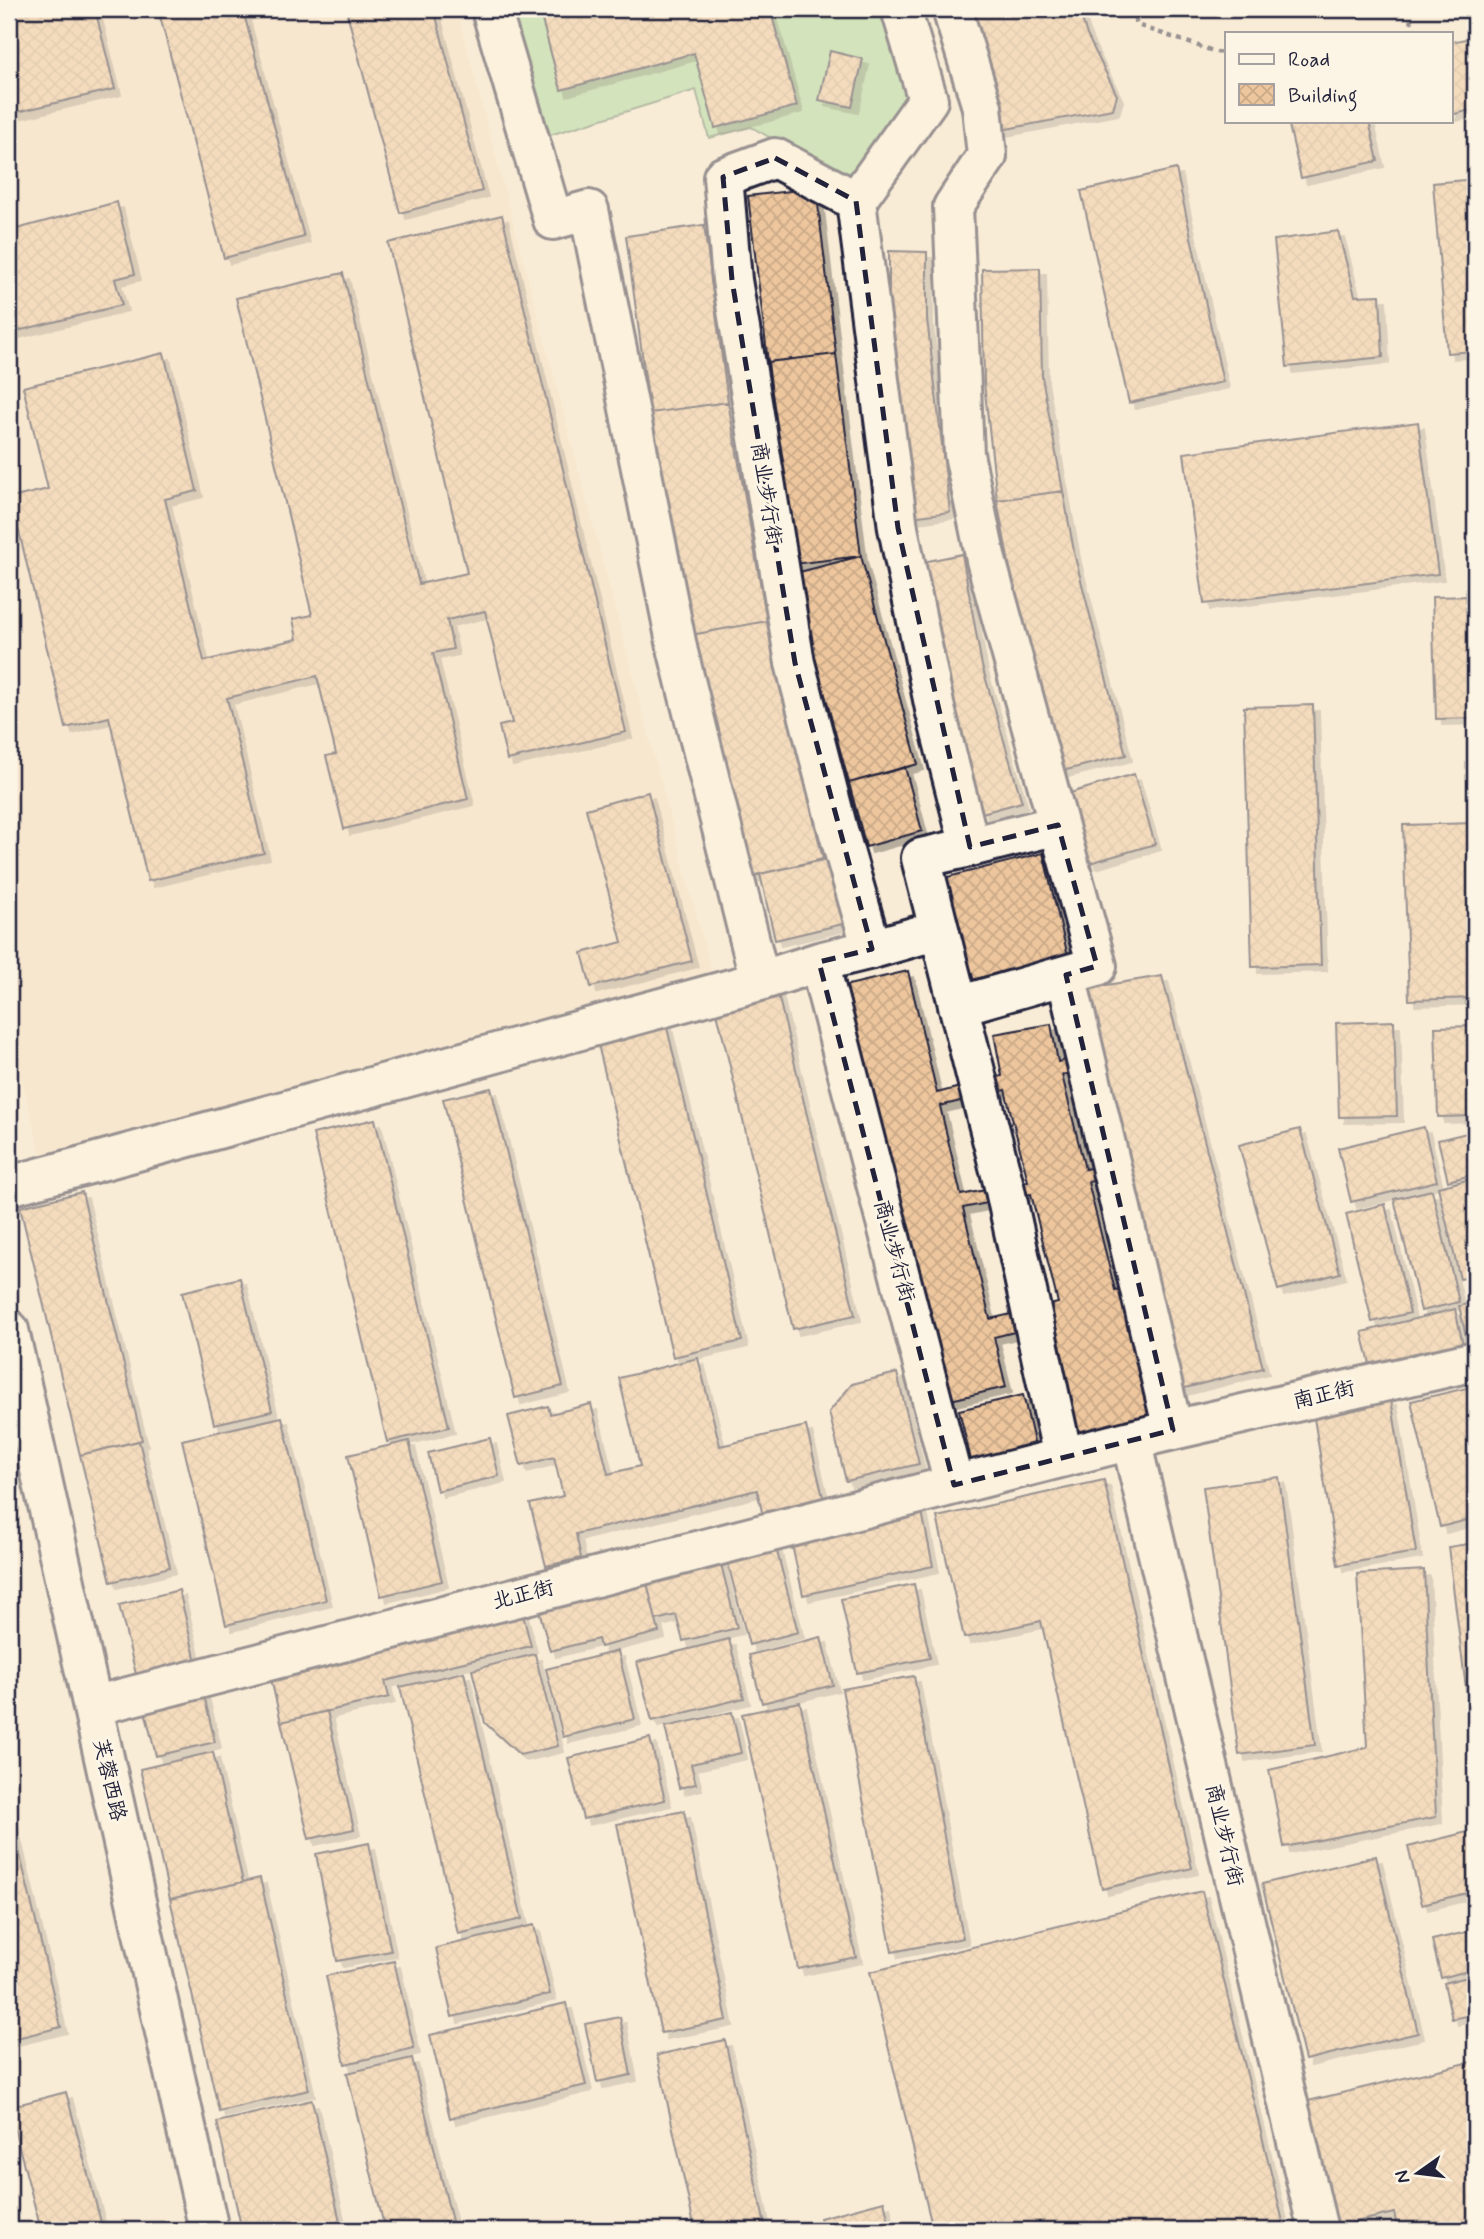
<svg xmlns="http://www.w3.org/2000/svg" width="1484" height="2239" font-family="Mynerve,'LXGW WenKai TC',sans-serif">
	<style>
		.built { fill: #f5e1c6 }
		.pitch { fill: #a5d89a; stroke: #647d6a; stroke-width: 2 }
		.building { fill: url(#building-cross-hatch); stroke: #22223b; stroke-width: 2; fill-rule: evenodd; filter: url(#shadow) }
		.lines { fill: none; stroke-linecap: round; stroke-linejoin: round }
		.minor-casing { stroke: #22223b; stroke-width: 44 }
		.path { stroke: #22223b; stroke-width: 4.5; stroke-dasharray: 5 5; stroke-linecap: butt }
		.minor { stroke: #fcf5e5; stroke-width: 38 }
		.marked { fill: none; stroke: #22223b; stroke-width: 5; stroke-dasharray: 14 9; stroke-linejoin: round }
		.labels { text-anchor: middle; dominant-baseline: central; stroke-width: 6; stroke-linejoin: round; paint-order: stroke }
		.street-label { font-size: 21px; fill: #22223b; stroke: #fcf5e5 }
	</style>
	<defs>
		<pattern id="building-cross-hatch" width="8" height="8" patternUnits="userSpaceOnUse" patternTransform="scale(1.75)"><rect width="8" height="8" fill="#edc69d"/><path d="M0 0l8 8M0 8l8-8" fill="none" stroke="#cbaa88"/></pattern>
		<filter id="shadow"><feDropShadow dx="6" dy="6" stdDeviation="0" flood-color="#0004"/></filter>
	</defs>
	<rect width="100%" height="100%" fill="#f9ecd7"/>
	<filter id="ink" filterUnits="userSpaceOnUse"><feTurbulence type="fractalNoise" baseFrequency=".0143" numOctaves="2"/><feDisplacementMap in="SourceGraphic" scale="14" xChannelSelector="R" yChannelSelector="G"/><feConvolveMatrix kernelMatrix="1 2 1 2 8 2 1 2 1" color-interpolation-filters="sRGB"/></filter>
	<g filter="url(#ink)">
		<path class="built" d="M9 9H457L713 977 41 1158 9 1027Z"/>
		<path class="pitch" d="M512 9H889L914 85 850 182 751 127 709 138 696 90 550 135Z"/>
		<path class="building" d="M9 9H95L115 89 9 114Z
			M158 9H262L244 14 304 237 224 258Z
			M346 9H434L482 191 400 213Z
			M539 9H770L797 106 715 128 694 53 561 90Z
			M964 9H1079L1087 35 1117 95 1113 109 980 134Z
			M1475 37V109L1451 115V42Z
			M830 51 863 59 852 107 819 100Z
			M1288 121H1369L1378 161 1301 178Z
			M1176 169 1223 382 1129 403 1081 191Z
			M1475 179V351L1447 353 1433 183Z
			M816 188 836 354 768 362 748 196Z
			M117 202 135 274 115 279 122 305 9 333V231Z
			M502 215 626 732 507 760 499 726 512 723 485 611 447 620 453 649 433 653 468 799 344 829 326 756 336 754 317 676 227 698 264 853 148 881 109 717 66 728 11 498 48 489 23 387 164 353 197 491 165 499 204 661 297 639 293 619 312 615 236 298 343 273 419 584 467 573 388 243Z
			M704 225 728 402 650 413 626 236Z
			M1338 231 1355 296 1380 295 1383 357 1287 367 1274 240Z
			M889 251 927 252V319L950 512 912 517 889 321Z
			M1040 268 1042 377 1063 491 997 500 984 383 982 269Z
			M836 354 861 556 793 564 768 362Z
			M728 402 767 621 691 635 650 413Z
			M1418 422 1438 574 1204 604 1184 453Z
			M1063 491 1075 557 1126 755 1062 771 1011 574 997 500Z
			M962 554 982 666 1022 802 982 813 946 677 923 562Z
			M861 556 918 764 849 783 792 574Z
			M1475 596V718L1436 719 1432 597Z
			M767 621 823 859 747 877 691 635Z
			M1313 705 1321 965 1252 967 1244 707Z
			M905 767 922 831 866 847 849 783Z
			M1134 774 1155 844 1090 863 1070 793Z
			M648 792 692 961 591 987 582 953 622 942 586 809Z
			M1475 823V998L1409 1000 1403 825Z
			M1043 853 1068 956 965 982 940 879Z
			M832 858 847 923 775 940 760 874Z
			M908 971 937 1093 1002 1076 994 1034 1051 1024 1058 1062 1101 1051 1088 988 1162 976 1263 1368 1181 1389 1152 1415 1073 1435 1044 1325 994 1337 1006 1387 942 1402 844 986ZM1104 1064 1123 1161 1085 1169 1062 1075ZM1005 1090 1028 1181 961 1195 940 1106ZM1126 1174 1154 1281 1115 1290 1088 1182ZM1031 1194 1058 1303 990 1319 963 1208Z
			M777 990 855 1315 793 1329 715 1004Z
			M664 1015 742 1341 673 1357 595 1032Z
			M1394 1021 1397 1116 1339 1117 1336 1023Z
			M1475 1026V1116L1438 1117 1435 1027Z
			M491 1088 563 1386 515 1398 443 1099Z
			M375 1119 449 1427 387 1442 313 1134Z
			M1424 1127 1437 1181 1351 1202 1338 1148Z
			M1300 1129 1340 1273 1278 1290 1239 1145Z
			M1475 1131V1174L1448 1181 1438 1140Z
			M1467 1180 1475 1215V1276L1460 1279 1438 1187Z
			M1432 1190 1459 1302 1421 1311 1394 1199Z
			M82 1192 142 1440 80 1455 20 1207Z
			M1385 1204 1410 1313 1372 1322 1346 1214Z
			M240 1278 272 1411 214 1424 182 1292Z
			M1475 1302V1348L1469 1349 1459 1306Z
			M1455 1309 1465 1353 1373 1376 1362 1332Z
			M698 1358 720 1446 806 1426 824 1501 763 1516 757 1490 576 1534 581 1558 546 1566 530 1504 563 1496 554 1457 521 1466 508 1416 548 1406 550 1414 591 1404 608 1474 640 1466 619 1378Z
			M897 1373 919 1464 846 1481 829 1412 852 1384Z
			M1475 1386V1518L1440 1527 1411 1401Z
			M1023 1395 1035 1446 971 1460 959 1410Z
			M1391 1399 1416 1552 1338 1565 1313 1412Z
			M282 1417 326 1600 226 1625 182 1440Z
			M490 1438 499 1476 437 1491 428 1453Z
			M139 1441 170 1567 111 1582 80 1455Z
			M409 1441 442 1581 381 1596 348 1455Z
			M1279 1477 1315 1745 1239 1755 1203 1487Z
			M1104 1480 1192 1868 1102 1889 1041 1621 964 1638 937 1517Z
			M921 1507 933 1566 803 1595 790 1536Z
			M1475 1543V1711L1469 1712 1448 1547Z
			M775 1544 798 1632 749 1645 726 1556Z
			M718 1552 737 1628 683 1641 676 1615 656 1620 644 1571Z
			M1424 1570 1436 1817 1284 1847 1269 1770 1367 1747 1357 1574Z
			M644 1571 659 1632 600 1647 598 1639 550 1651 536 1599Z
			M914 1584 930 1658 857 1673 841 1599Z
			M179 1590 215 1742 156 1756 119 1605Z
			M521 1607 531 1646 385 1681 389 1697 281 1722 268 1666Z
			M821 1637 833 1685 762 1703 749 1655Z
			M729 1639 744 1698 652 1721 637 1662Z
			M618 1651 635 1719 563 1737 546 1669Z
			M535 1654 558 1746 520 1755 485 1723 472 1670Z
			M464 1672 522 1919 458 1934 400 1687Z
			M914 1676 963 1938 892 1952 842 1689Z
			M800 1702 856 1957 798 1969 742 1714Z
			M327 1711 354 1829 309 1839 281 1722Z
			M732 1712 741 1753 691 1764 696 1784 679 1788 665 1727Z
			M650 1738 665 1800 583 1819 568 1758Z
			M213 1752 243 1882 170 1899 140 1769Z
			M9 1809 61 2027 9 2040Z
			M684 1811 727 2020 661 2033 617 1824Z
			M1471 1831 1475 1848V1891L1422 1904 1408 1847Z
			M369 1843 391 1951 337 1961 316 1854Z
			M1376 1856 1418 2033 1305 2060 1262 1884Z
			M260 1878 309 2090 219 2111 170 1899Z
			M1202 1891 1285 2230H933L870 1972Z
			M534 1925 550 1994 452 2017 436 1948Z
			M1475 1930V1969L1441 1978 1432 1940Z
			M394 1961 414 2048 345 2064 326 1976Z
			M1475 1975V2014L1452 2019 1444 1983Z
			M566 2003 586 2085 450 2118 430 2035Z
			M620 2017 631 2075 597 2082 585 2024Z
			M725 2040 766 2230H695L657 2055Z
			M412 2058 452 2221 414 2230H385L347 2073Z
			M1475 2061V2222L1441 2230H1398L1394 2213 1334 2227 1304 2102Z
			M66 2092 103 2230H41L9 2109V2107Z
			M312 2100 342 2230H242L217 2122Z
			M884 2201 891 2230H823L820 2218Z"/>
		<g class="lines">
			<defs>
				<path id="minor" d="M491 9 553 220 589 210 678 652 760 981 819 962
					M901 9 928 100 856 201 898 528 935 709 970 847 921 858 1005 1190 1063 1457
					M952 9 982 107 987 156 953 207 964 454 986 560 1097 966 958 1006
					M856 201 775 158 723 177 732 280 795 663 838 830 872 949 819 962 954 1485 1131 1440
					M970 847 1058 825
					M872 949 938 930
					M1066 975 1173 1430 1131 1440 1318 2230
					M9 1186 760 981
					M9 1330 209 2230
					M1173 1430 1475 1361
					M93 1706 954 1485"/>
			</defs>
			<use href="#minor" class="minor-casing"/>
			<path class="path" d="M1132 9 1137 25 1216 52 1227 53
				M1407 9 1415 32 1412 33"/>
			<use href="#minor" class="minor"/>
		</g>
	</g>
	<path d="M0 0H1484V2239H0ZM775 158 856 201 898 528 970 847 1058 825 1097 966 1066 975 1173 1430 954 1485 819 962 872 949 795 663 732 280 723 177Z" fill="#f9ecd7" fill-opacity=".55" fill-rule="evenodd"/>
	<path class="marked" d="M775 158 856 201 898 528 970 847 1058 825 1097 966 1066 975 1173 1430 954 1485 819 962 872 949 795 663 732 280 723 177Z"/>
	<g class="labels">
		<g class="street-label">
			<text transform="translate(766 494) rotate(81)">商业步行街</text>
			<text transform="translate(894 1251) rotate(75)">商业步行街</text>
			<text transform="translate(1324 1395) rotate(-13)">南正街</text>
			<text transform="translate(523 1595) rotate(-14)">北正街</text>
			<text transform="translate(109 1780) rotate(77)">芙蓉西路</text>
			<text transform="translate(1224 1835) rotate(77)">商业步行街</text>
		</g>
	</g>
	<rect width="1484" height="2239" fill="none" stroke="#fcf5e5" stroke-width="35"/>
	<rect x="18" y="18" width="1449" height="2204" fill="none" stroke="#22223b" stroke-width="2.5" filter="url(#ink)"/>
	<rect x="1225" y="32" width="228" height="91" fill="#fcf5e5" stroke="#a5a1a1" stroke-width="2"/>
	<rect x="1239" y="54" width="35" height="10" fill="#fcf5e5" stroke="#a5a1a1" stroke-width="2"/>
	<text x="1288" y="66" font-size="21" fill="#22223b">Road</text>
	<rect x="1239" y="84" width="35" height="21" fill="url(#building-cross-hatch)" stroke="#a5a1a1" stroke-width="2"/>
	<text x="1288" y="102" font-size="21" fill="#22223b">Building</text>
	<g transform="translate(1418 2173) rotate(256)" stroke="#fcf5e5" stroke-width="5" paint-order="stroke">
	<path d="M0-5L12 26L0 18L-12 26Z" fill="#22223b"/>
	<text y="-10" font-size="19" font-weight="bold" text-anchor="middle" fill="#22223b">N</text>
	</g>
</svg>
